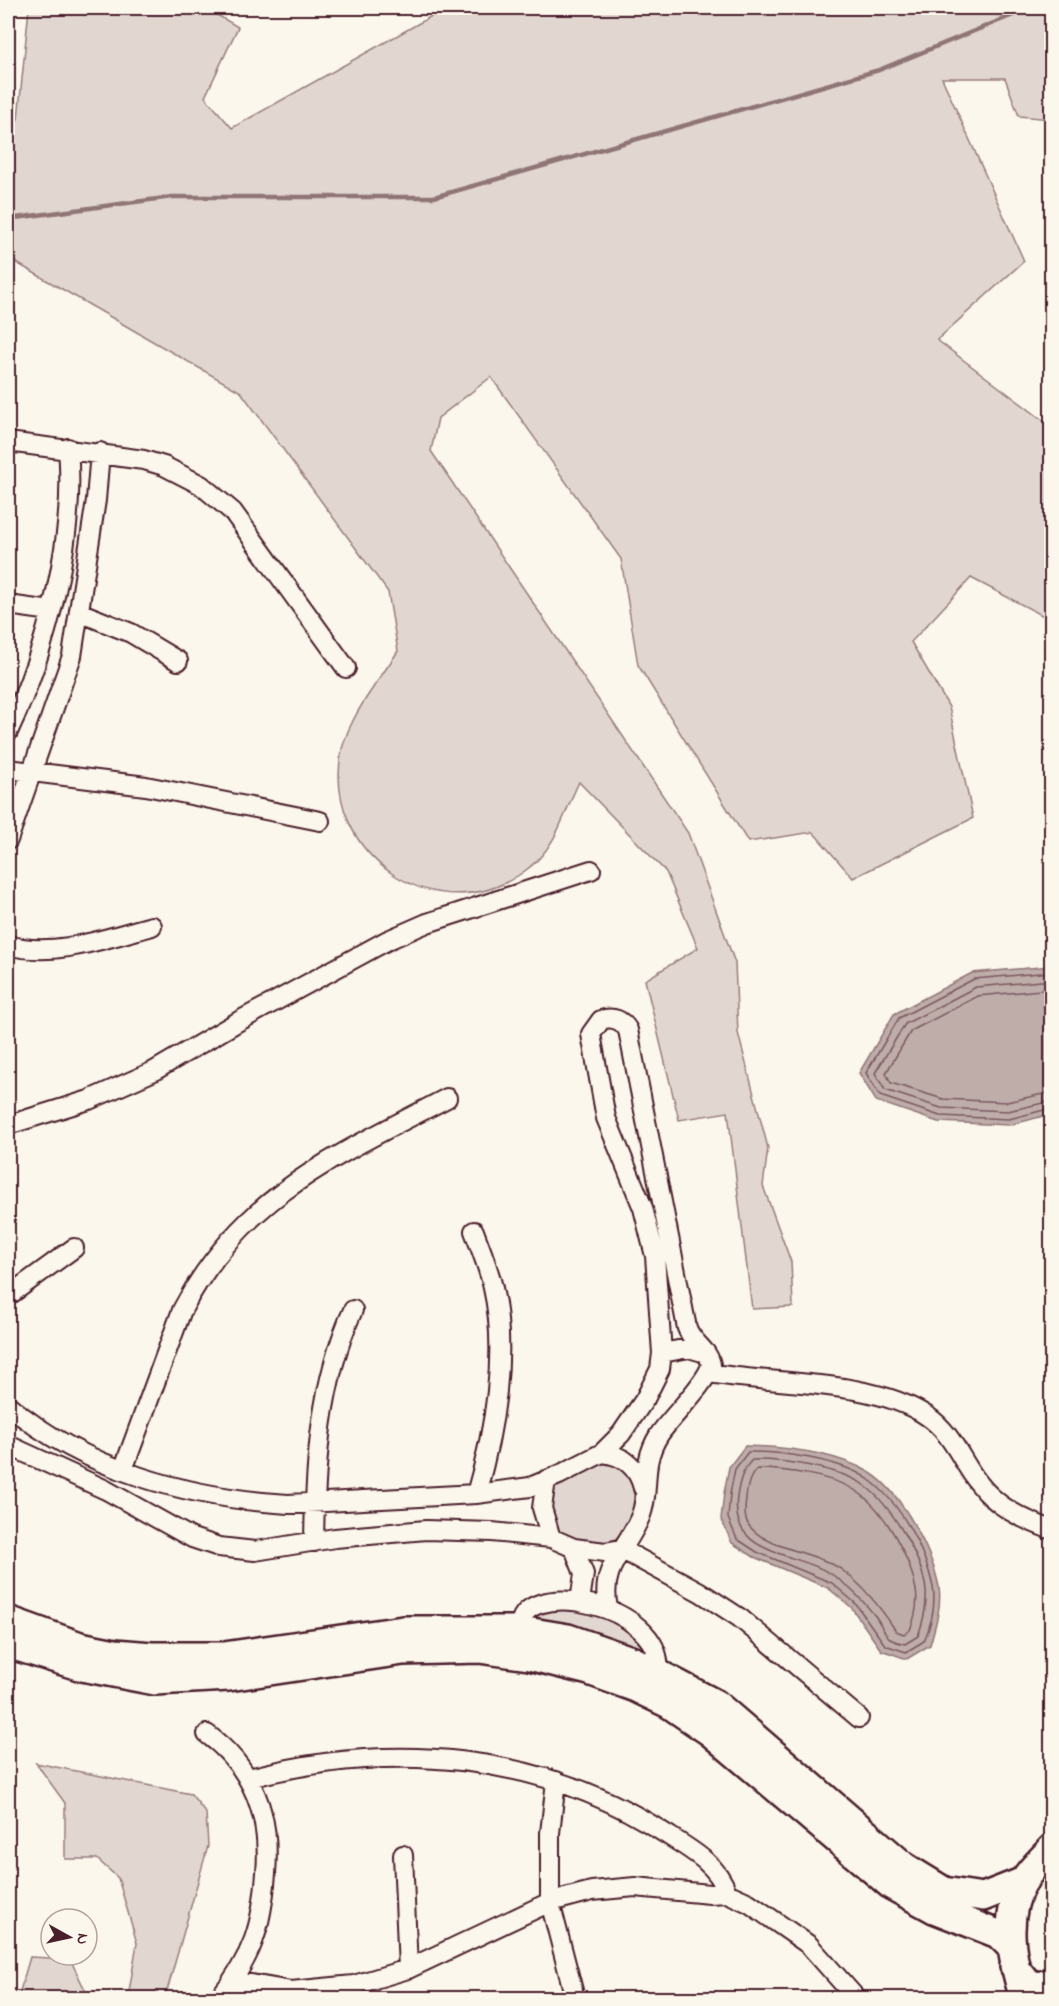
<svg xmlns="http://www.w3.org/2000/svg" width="1059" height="2006" font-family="'Indie Flower',sans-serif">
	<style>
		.green { fill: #e2d7d0; stroke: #967b7e; stroke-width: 1.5 }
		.water { fill: #bfadaa; stroke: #907477; stroke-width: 1.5 }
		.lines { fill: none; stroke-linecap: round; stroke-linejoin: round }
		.shore { stroke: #79585e; stroke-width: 1.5 }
		.stream { stroke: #907477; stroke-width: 4.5 }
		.street-casing { stroke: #4a1f2b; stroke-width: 22 }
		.secondary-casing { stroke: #4a1f2b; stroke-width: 32 }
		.street { stroke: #fbf7ec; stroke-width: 18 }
		.secondary { stroke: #fbf7ec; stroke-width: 27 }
	</style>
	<rect width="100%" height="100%" fill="#fbf7ec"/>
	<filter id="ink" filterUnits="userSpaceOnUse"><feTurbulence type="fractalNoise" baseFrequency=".0167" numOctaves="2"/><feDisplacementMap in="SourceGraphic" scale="12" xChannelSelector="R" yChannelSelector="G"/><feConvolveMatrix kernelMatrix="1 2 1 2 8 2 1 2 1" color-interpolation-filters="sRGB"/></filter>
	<g filter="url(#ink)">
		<path class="green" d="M29 8H205L238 27 205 97 232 128 446 8H1051V119L1019 116 1005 78H942L1024 261 937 340 1052 427 1051 620 971 578 911 642 949 707 973 818 853 878 813 832 748 842 638 665 621 559 491 377 438 418 431 451 688 833 735 963 738 1033 768 1148 763 1186 791 1262 793 1307 752 1309 728 1112 679 1120 645 980 698 948 666 872 579 782C563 815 557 847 526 870 439 936 319 855 342 749 351 713 379 681 398 651L388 592 241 392 8 258V114L18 119Z
			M604 1462 612 1463 630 1474C638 1501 635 1532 606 1544 579 1541 550 1543 551 1509 551 1500 551 1494 556 1486Z
			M560 1609C601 1608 633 1627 652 1663L521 1623 534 1616Z
			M36 1763 191 1794 206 1813 208 1846 165 1998H128L137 1943 118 1878 97 1859H65V1803Z
			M30 1957 70 1959 89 1998H18Z"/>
		<path class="water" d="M1051 966V1114L1010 1125 938 1122 876 1101 859 1073 894 1014 972 973Z
			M745 1446C784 1447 834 1452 869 1472 901 1491 932 1551 939 1587 942 1606 935 1627 930 1645L907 1659 881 1650 851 1607 828 1588 754 1557 732 1543 721 1519 724 1493 729 1467Z"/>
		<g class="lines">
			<path class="shore" d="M1052 972 974 979 899 1018 866 1073 880 1096 940 1116 1009 1119 1052 1108
				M1052 980 976 987 905 1024 875 1073 885 1090 941 1108 1008 1111 1052 1101
				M1052 989 978 996 911 1031 886 1073 891 1083 943 1099 1007 1102 1052 1092
				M748 1452C779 1451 842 1460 868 1479 900 1502 925 1549 933 1587 936 1605 931 1625 924 1641L906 1652 885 1645 855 1603 832 1583 757 1552 737 1539 728 1518 730 1494 735 1469Z
				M752 1460C781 1459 840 1468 864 1485 890 1504 923 1558 926 1591 927 1606 923 1622 918 1636L905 1644C901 1643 896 1642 892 1640 885 1636 881 1624 876 1617 865 1603 852 1589 837 1578 800 1550 729 1559 737 1497 739 1483 742 1470 752 1460Z
				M757 1469C785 1469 836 1476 859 1493 885 1511 911 1559 916 1590 918 1603 915 1618 910 1630L904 1634 896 1631C881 1608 865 1587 842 1570 817 1552 771 1550 751 1528 743 1520 745 1508 746 1498 747 1487 749 1476 757 1469Z"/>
			<path class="stream" d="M8 219 172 197H434L879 70 1018 13 1042 8"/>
			<defs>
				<path id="street" d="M8 442 144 460 164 466 201 485 233 512 346 668
					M8 605 51 611
					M79 612 131 633 178 661
					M8 732C47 649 76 540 68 448
					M8 769 146 786 320 821
					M8 840 72 656 96 500 100 452
					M8 945C55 958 106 938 152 926
					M8 1125 89 1100 154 1071 239 1021 388 940 427 923 591 870
					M474 1231C481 1250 489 1269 493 1288 508 1353 494 1432 476 1494
					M8 1296 74 1248
					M662 1353 689 1348 706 1353
					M709 1373C775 1385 872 1379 927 1416 951 1432 960 1458 977 1481 996 1507 1022 1519 1052 1530
					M8 1405C85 1470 189 1498 288 1504L476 1494 530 1487 559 1475 602 1453 621 1434 645 1399 660 1369 662 1353 655 1256 643 1208 606 1118 591 1034 601 1020C613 1016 622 1020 628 1030L687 1328C692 1343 709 1350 711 1365 707 1383 671 1417 659 1435 640 1465 651 1488 641 1515 627 1551 599 1565 608 1608
					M8 1445 106 1490 192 1538 219 1547 255 1551 335 1538 426 1530 492 1532 551 1538 574 1548 605 1552 621 1549 700 1592 740 1618 859 1718
					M602 1453C623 1455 638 1467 643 1488
					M123 1470 182 1310C243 1194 337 1156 447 1098
					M546 1480 542 1508 551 1538
					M314 1542C315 1464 320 1383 353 1310
					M574 1548 584 1574 580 1601
					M520 1630C515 1575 666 1602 658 1672
					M207 1734C253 1768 271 1816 266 1873 262 1926 253 1956 219 1998
					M249 1778C391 1741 541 1752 666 1834 690 1849 719 1865 727 1893
					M556 1781 550 1833V1902L575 1998
					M403 1855 408 1969
					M234 1981 291 1991 354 1985 408 1969 550 1902 592 1891 635 1887 710 1894 727 1893 749 1903 809 1945 856 1998"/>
				<path id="secondary" d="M8 1620 80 1646 115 1653 152 1656H224L403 1630H520L568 1638 634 1661 716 1704 905 1867 944 1891 983 1897 1024 1881
					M8 1644 82 1667 155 1681 229 1677 403 1651 479 1649 529 1656 589 1671 636 1688 669 1704 710 1732 892 1886 934 1909 998 1934 1010 1946
					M1014 1966 1025 1980 1036 1987 1052 1982
					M1024 1998C1012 1960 1002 1918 1024 1880 1031 1869 1043 1858 1052 1848"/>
			</defs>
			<use href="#street" class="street-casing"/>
			<use href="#secondary" class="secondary-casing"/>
			<use href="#street" class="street"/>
			<use href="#secondary" class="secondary"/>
		</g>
	</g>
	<rect width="1059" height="2006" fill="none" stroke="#fbf7ec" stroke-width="30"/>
	<rect x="15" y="15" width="1029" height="1976" fill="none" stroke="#4a1f2b" stroke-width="2" filter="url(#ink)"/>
	<g transform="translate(69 1937) rotate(98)"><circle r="28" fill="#fbf7ec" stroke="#b4a19f" stroke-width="1.5"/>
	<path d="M0-4.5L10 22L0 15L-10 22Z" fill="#4a1f2b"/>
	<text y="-9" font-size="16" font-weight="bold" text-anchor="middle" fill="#4a1f2b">N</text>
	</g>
</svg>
